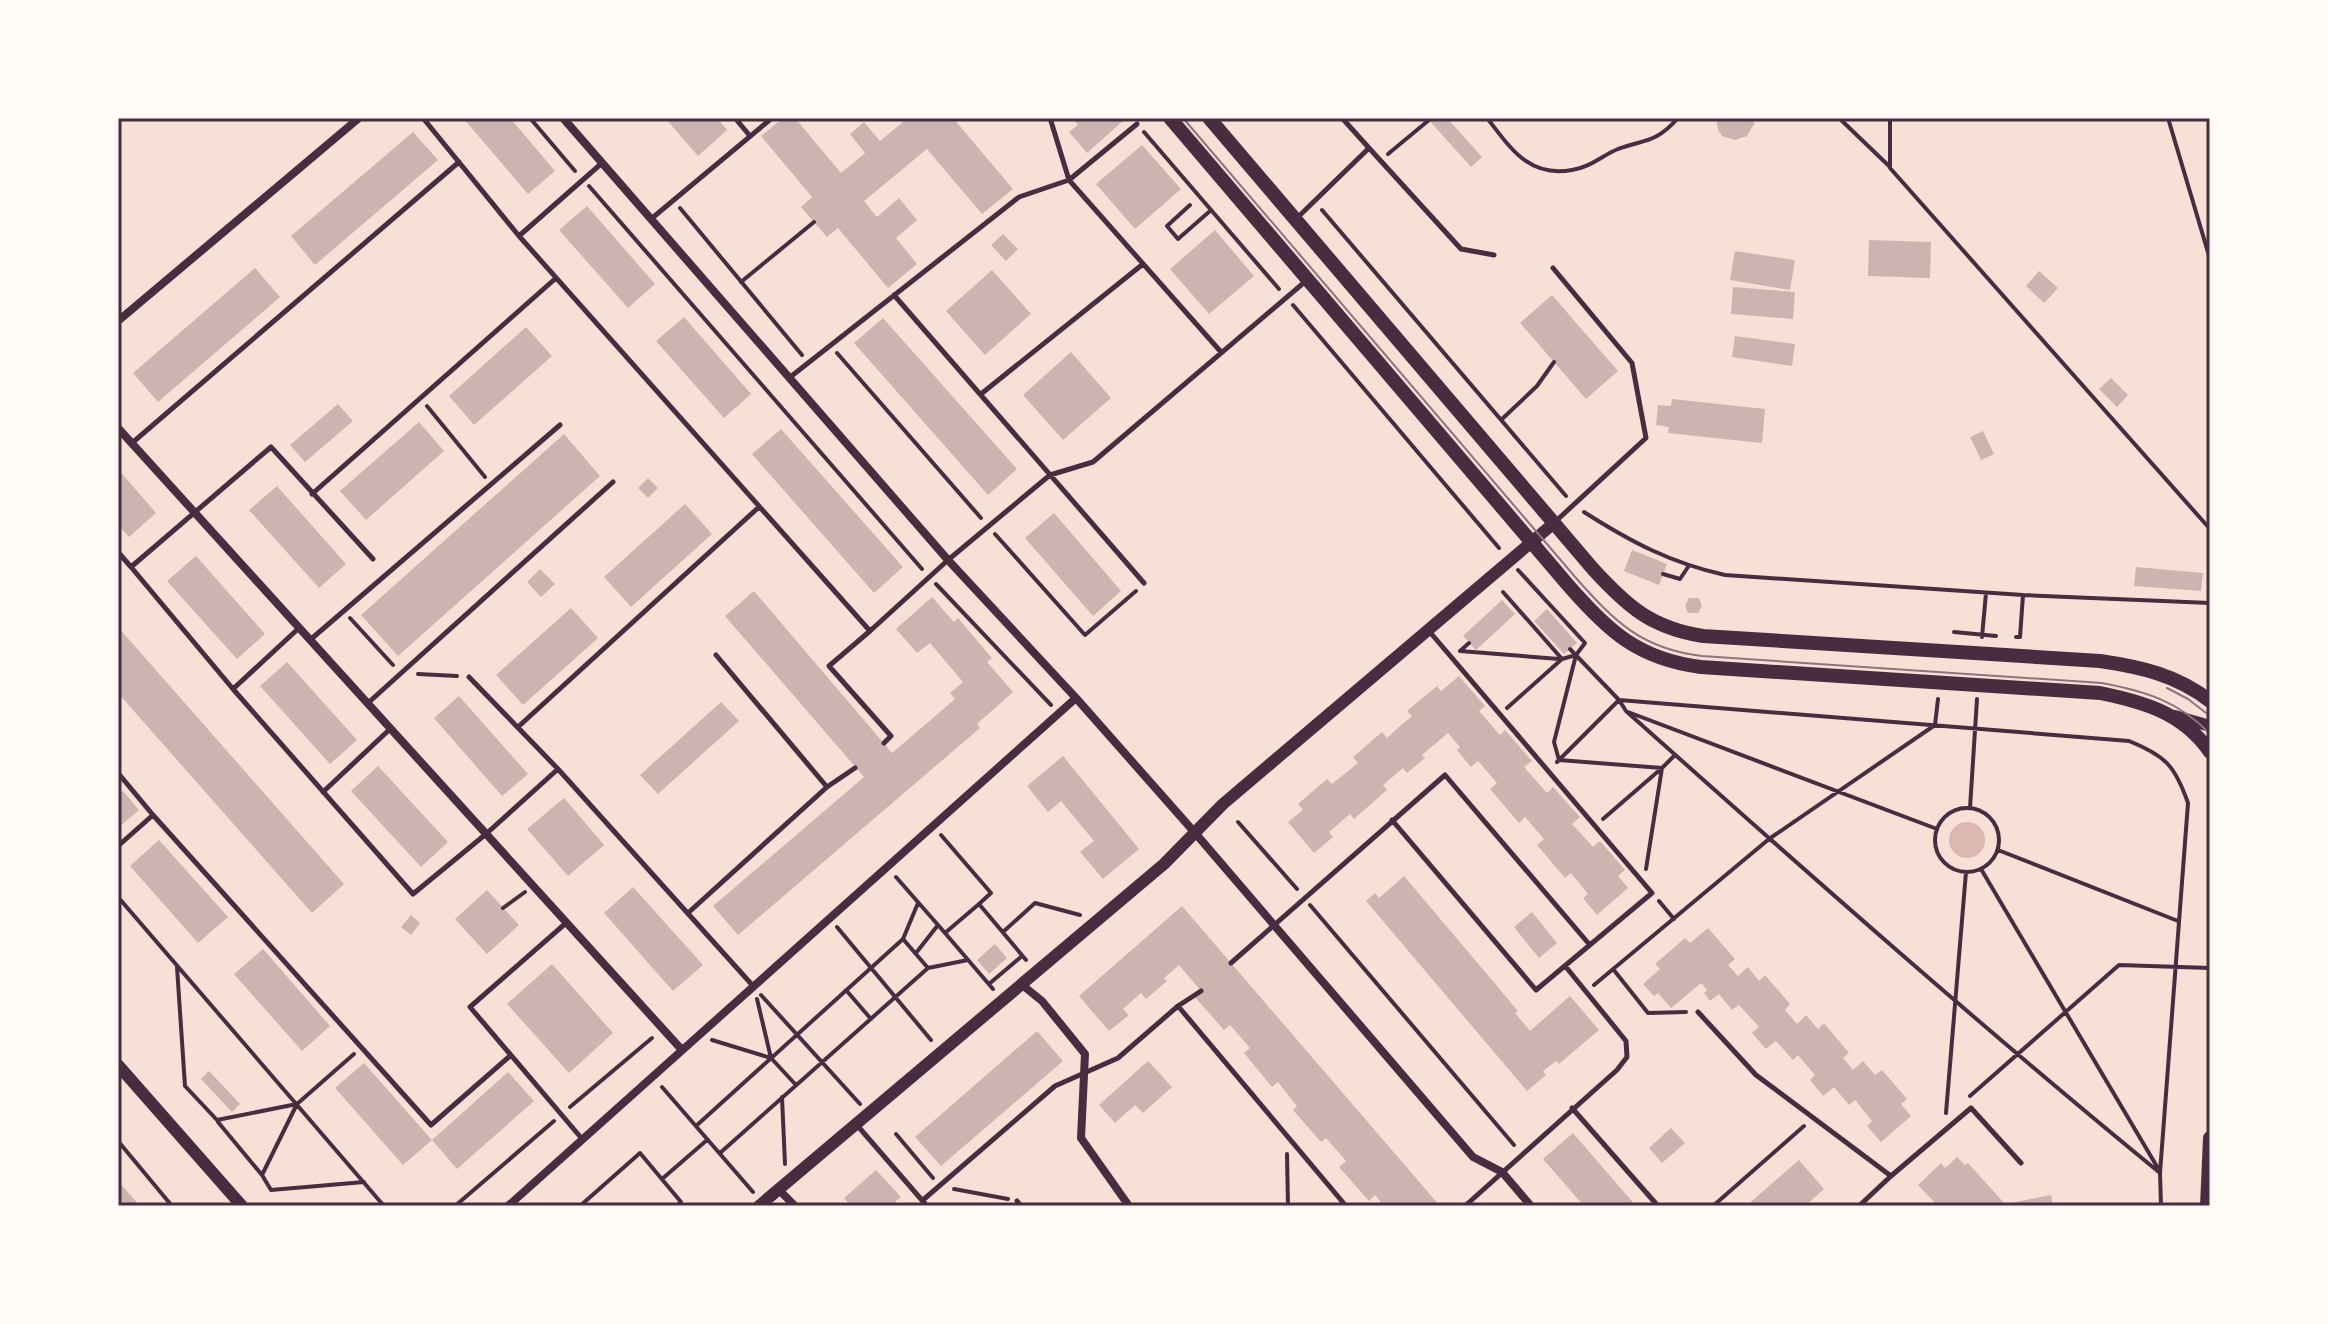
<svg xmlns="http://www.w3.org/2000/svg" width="2328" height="1324" font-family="Ubuntu,sans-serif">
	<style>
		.water { fill: #dcb8b0 }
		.building { fill: #ccb4b1 }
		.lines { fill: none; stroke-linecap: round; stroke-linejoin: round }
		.path { stroke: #4a2c40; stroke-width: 4 }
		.service { stroke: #4a2c40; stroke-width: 5 }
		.minor { stroke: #4a2c40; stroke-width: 8 }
		.tertiary { stroke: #4a2c40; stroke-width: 12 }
		.secondary { stroke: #4a2c40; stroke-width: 14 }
		.tram { stroke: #8f747c; stroke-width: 2 }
		.neatline { fill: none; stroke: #4a2c40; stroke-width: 3 }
	</style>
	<rect width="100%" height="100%" fill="#f7e1d7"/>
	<path class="water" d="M1949 840a18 18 0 1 1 36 0a18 18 0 1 1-36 0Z"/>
	<path class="building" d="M463 118H510L555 171 528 194Z
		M665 118H717L727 130 698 156Z
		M783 118H795L841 173 865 153 850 134 864 122 880 141 904 121 901 118H953L1013 189 982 214 927 149 864 201 877 217 899 198 917 220 896 238 917 264 888 288 838 228 827 237 801 207 812 197 761 136Z
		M1076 118H1121L1123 121 1087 153 1069 132 1078 125 1074 120Z
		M1427 118H1447L1482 157 1471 167Z
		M1716 118H1754V124L1747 136 1735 140 1722 136 1718 130Z
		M413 132 438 160 315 265 291 236Z
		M1142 145 1181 189 1135 229 1096 184Z
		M587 206 655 284 628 308 559 230Z
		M1215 230 1254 276 1209 314 1170 269Z
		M1003 234 1018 249 1006 261 991 245Z
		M1869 240 1931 242 1930 278 1868 276Z
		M1735 251 1795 260 1790 290 1730 280Z
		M255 268 280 297 158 402 133 373Z
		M992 270 1031 314 985 355 946 311Z
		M2039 271 2058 288 2044 303 2026 286Z
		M1733 287 1795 292 1793 319 1731 314Z
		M1552 295 1618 371 1586 399 1520 323Z
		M684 317 751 394 724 418 656 341Z
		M883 318 1017 469 988 495 854 343Z
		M526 327 552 356 474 425 449 396Z
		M1735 336 1795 344 1792 366 1732 357Z
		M1071 352 1111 398 1063 440 1023 395Z
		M2111 378 2128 395 2117 407 2099 389Z
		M1672 399 1765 409 1762 443 1668 433 1669 427 1656 425 1658 405 1671 406Z
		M338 404 353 421 305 462 290 445Z
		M419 422 444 451 366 520 340 491Z
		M781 429 903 567 874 593 752 454Z
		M1983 431 1994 454 1981 460 1970 437Z
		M564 434 600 476 398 656 361 615Z
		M118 469 156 513 129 537 118 525Z
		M648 478 658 488 648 498 638 488Z
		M277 486 346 564 319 588 249 510Z
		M685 504 712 534 631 607 604 577Z
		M1054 513 1121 591 1093 616 1025 538Z
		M1632 550 1667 564 1659 585 1624 571Z
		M196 556 265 634 237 659 167 581Z
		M2136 567 2203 573 2201 591 2134 586Z
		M540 569 555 584 541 597 527 582Z
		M754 591 892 753 955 699 950 693 963 682 930 643 917 653 896 629 932 597 954 622 958 618 992 658 987 662 1013 692 977 724 980 728 738 935 713 906 864 777 725 616Z
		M1689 598H1699L1702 606 1698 613H1688L1685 606Z
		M1502 600 1515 614 1476 650 1463 636Z
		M571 608 598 638 523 705 496 675Z
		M1547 609 1577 643 1564 654 1534 621Z
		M118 627 344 884 312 913 118 693Z
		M287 662 357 740 330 764 260 686Z
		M1459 676 1485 706 1479 711 1500 735 1505 730 1532 761 1524 767 1547 793 1553 787 1580 817 1572 824 1593 847 1600 841 1625 870 1618 876 1628 888 1597 915 1583 898 1588 894 1571 873 1565 878 1537 845 1544 839 1525 817 1519 823 1490 789 1497 783 1478 761 1471 767 1457 750 1460 747 1448 733 1422 755 1425 758 1407 773 1403 768 1383 785 1387 790 1354 819 1350 814 1329 832 1333 837 1314 853 1288 822 1303 810 1298 804 1327 779 1332 784 1358 763 1353 757 1382 732 1387 738 1399 727 1412 716 1407 711 1437 686 1441 691Z
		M459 696 528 774 502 796 434 718Z
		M721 702 739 721 658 794 640 775Z
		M1063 756 1139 849 1103 879 1080 852 1094 841 1061 801 1048 812 1027 786Z
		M378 766 448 842 421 867 351 791Z
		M123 791 139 810 118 828V796Z
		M564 798 604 845 568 876 527 829Z
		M159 840 228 917 198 943 130 866Z
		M1404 876 1518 1011 1515 1013 1530 1031 1570 996 1599 1030 1559 1064 1556 1061 1543 1071 1546 1075 1527 1091 1366 901 1375 893 1379 898Z
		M633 887 703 965 673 991 604 913Z
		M487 890 519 925 487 954 455 919Z
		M1182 906 1440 1206H1384L1375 1195 1369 1201 1339 1167 1346 1161 1326 1138 1321 1142 1293 1110 1297 1106 1278 1082 1272 1087 1244 1053 1250 1048 1230 1025 1224 1030 1194 996 1201 991 1179 965 1164 978 1167 981 1146 999 1141 993 1123 1009 1129 1015 1109 1031 1079 996Z
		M1532 912 1557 943 1539 958 1514 927Z
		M411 915 420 923 411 935 401 927Z
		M1708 928 1735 959 1728 965 1738 976 1748 967 1759 981 1765 975 1790 1004 1785 1010 1797 1024 1806 1015 1818 1029 1824 1023 1849 1053 1843 1058 1853 1070 1863 1061 1875 1075 1882 1070 1907 1099 1901 1104 1911 1116 1881 1142 1867 1126 1872 1121 1855 1100 1849 1105 1834 1087 1823 1096 1810 1080 1815 1075 1798 1055 1793 1060 1776 1041 1766 1049 1752 1033 1759 1027 1739 1005 1732 1010 1719 994 1710 1001 1704 993 1707 990 1701 983 1671 1008 1658 993 1654 996 1643 984 1660 969 1655 964 1685 938 1690 943Z
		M995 944 1007 958 989 974 977 960Z
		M263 949 330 1026 302 1051 234 974Z
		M552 964 613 1033 569 1073 507 1004Z
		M1037 1031 1063 1061 941 1166 915 1137Z
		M1148 1061 1172 1087 1143 1113 1135 1105 1115 1123 1099 1105Z
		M364 1063 432 1140 403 1165 335 1088Z
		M209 1071 240 1104 232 1112 201 1079Z
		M508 1072 534 1101 457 1169 432 1140Z
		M1671 1128 1685 1143 1662 1163 1649 1148Z
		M1573 1133 1636 1206H1584L1543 1159Z
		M1957 1157 1965 1165 1968 1163 2005 1204 2051 1195 2053 1206H1938L1918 1185 1941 1163 1945 1168Z
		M1799 1160 1824 1189 1805 1206H1746Z
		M876 1170 901 1197 895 1202 899 1206H851L844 1198Z
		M118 1181 140 1206H118Z"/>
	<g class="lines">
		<path class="path" d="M530 118 575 171
			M1487 118C1510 147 1528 178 1572 170 1589 168 1603 155 1618 149 1646 139 1656 143 1678 118
			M1839 118 1889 166
			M1890 118V168L2210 529
			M2168 118 2210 259
			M1144 132 1279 289
			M1388 154 1429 120
			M589 186 922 569
			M1190 205 1167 226 1178 239 1210 211
			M680 208 802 355
			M1322 210 1566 496
			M741 282 814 222
			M1293 305 1499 548
			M837 353 981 518
			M427 406 485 477
			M1501 420 1537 386 1554 362
			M1584 512C1631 542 1671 563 1725 575L2023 595 2210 603
			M995 534 1085 635 1136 591
			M1518 570 1585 643 1576 655 1554 742 1559 760 1662 768 1603 819
			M1663 574 1680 579 1688 567
			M936 584 1051 705
			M1503 592 1562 659 1576 655
			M350 618 393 665
			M1954 632 1996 636
			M1982 637 1986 593
			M2016 637H2020L2023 595
			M1570 649 1619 700 1626 711C1802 868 1978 1024 2160 1173
			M1460 651 1559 659
			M1460 651 1469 643
			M418 674 457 676
			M1507 708 1562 659
			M1628 712 1937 829
			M1557 762 1619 700 2129 741C2166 756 2175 766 2188 803L2160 1173 2161 1206
			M1970 808 1977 699
			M1935 840a32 32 0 1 1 64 0a32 32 0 1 1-64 0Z
			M1238 822 1297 889
			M941 835 991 893 979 904 1026 960
			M1998 850 2178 921
			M1646 869 1662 768 1675 755
			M1981 869 2159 1170
			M896 877 945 933
			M118 897 384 1206
			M1659 901 1674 919
			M979 904 945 933 993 989
			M1310 905 1514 1145
			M503 908 525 892
			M837 927 931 1040
			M1003 932 1035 903 1080 915
			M903 939 918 903
			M916 953 938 925
			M177 967 185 1086 217 1120 297 1104 354 1054
			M928 968 968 960
			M1613 969 1648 1013 1686 1012
			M989 984 1022 956
			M1594 985 1769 839 1935 725 1938 699
			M846 990 871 1019
			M761 995 860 1104
			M757 999 771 1058 796 1085
			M712 1040 771 1058
			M662 1087 753 1192
			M1970 1096 2119 965 2210 968
			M782 1097 785 1164
			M297 1104 262 1175 271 1190 364 1182
			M570 1107 652 1038
			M1946 1113 1966 872
			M218 1122 262 1175
			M696 1126 903 939 928 968 720 1153
			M896 1134 933 1178
			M118 1141 172 1206
			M1287 1154 1288 1206
			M662 1179 707 1140
			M954 1189 1008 1199
			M455 1206 554 1121
			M580 1206 640 1153 681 1202 676 1206
			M1713 1206 1804 1126"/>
		<path class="service" d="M423 118 519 236 602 163
			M735 118 750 136
			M1050 118 1069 180 1221 352
			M1369 148 1461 249 1494 255
			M651 219 772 118
			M1296 219 1369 148 1342 118
			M519 236 870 631 948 560 1050 475 1093 462 1307 280
			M1553 268 1632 363 1646 438 1556 521
			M894 295 1144 583
			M789 378 1019 197 1069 180 1137 124
			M981 394 1143 264
			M132 443 459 162
			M312 494 556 278
			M118 552 131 567 271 447 373 559
			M131 567 233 689 299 628
			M870 631 829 666 891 736 884 743
			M310 640 560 425
			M233 689 413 894 486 834 558 769 469 677
			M368 703 613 482
			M518 727 759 507
			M558 769 754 987
			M118 773 153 815 118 846
			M827 787 855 768
			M323 792 390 729
			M153 815 431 1125 510 1056
			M1392 820 1536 990 1652 893 1429 631
			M688 913 827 787 716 655
			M566 923 470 1007 583 1140
			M1231 963 1445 775 1589 944
			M1178 1006 1201 991
			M1698 1012 1756 1075 1891 1176 1859 1206
			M1572 1108 1658 1206
			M856 1124 927 1206
			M1891 1176 1971 1108 2021 1163
			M923 1200 1055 1086 1118 1058 1178 1006 1346 1206
			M1017 1201 1021 1206
			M1465 1206 1617 1070 1627 1057 1626 1041 1566 967"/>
		<path class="minor" d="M563 118 948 560 1076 698 1196 834 1473 1157 1502 1172 1531 1206
			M118 321 359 118
			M118 428 682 1050
			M1021 984 1042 1001 1085 1054 1081 1138 1129 1206
			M779 1190 795 1206
			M508 1206 1076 698"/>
		<path class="tertiary" d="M2175 716 2210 726
			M118 1065 242 1206
			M759 1206 1164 864 1223 804 1554 523"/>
		<path class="secondary" d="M1170 118 1568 585C1608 631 1638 659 1701 667L2100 693C2144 702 2183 713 2210 752
			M1209 118 1593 569C1627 606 1651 628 1703 636L2100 661C2141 667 2177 675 2210 701
			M2207 1206 2210 1138"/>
		<path class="tram" d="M1183 118 1576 578C1615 622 1642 649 1702 656L2102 683C2144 691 2179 701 2210 734
			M2167 688 2188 699 2210 716"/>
	</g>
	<rect width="2328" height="1324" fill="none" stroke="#fffaf5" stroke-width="240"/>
	<rect x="120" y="120" width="2088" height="1084" class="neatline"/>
</svg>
